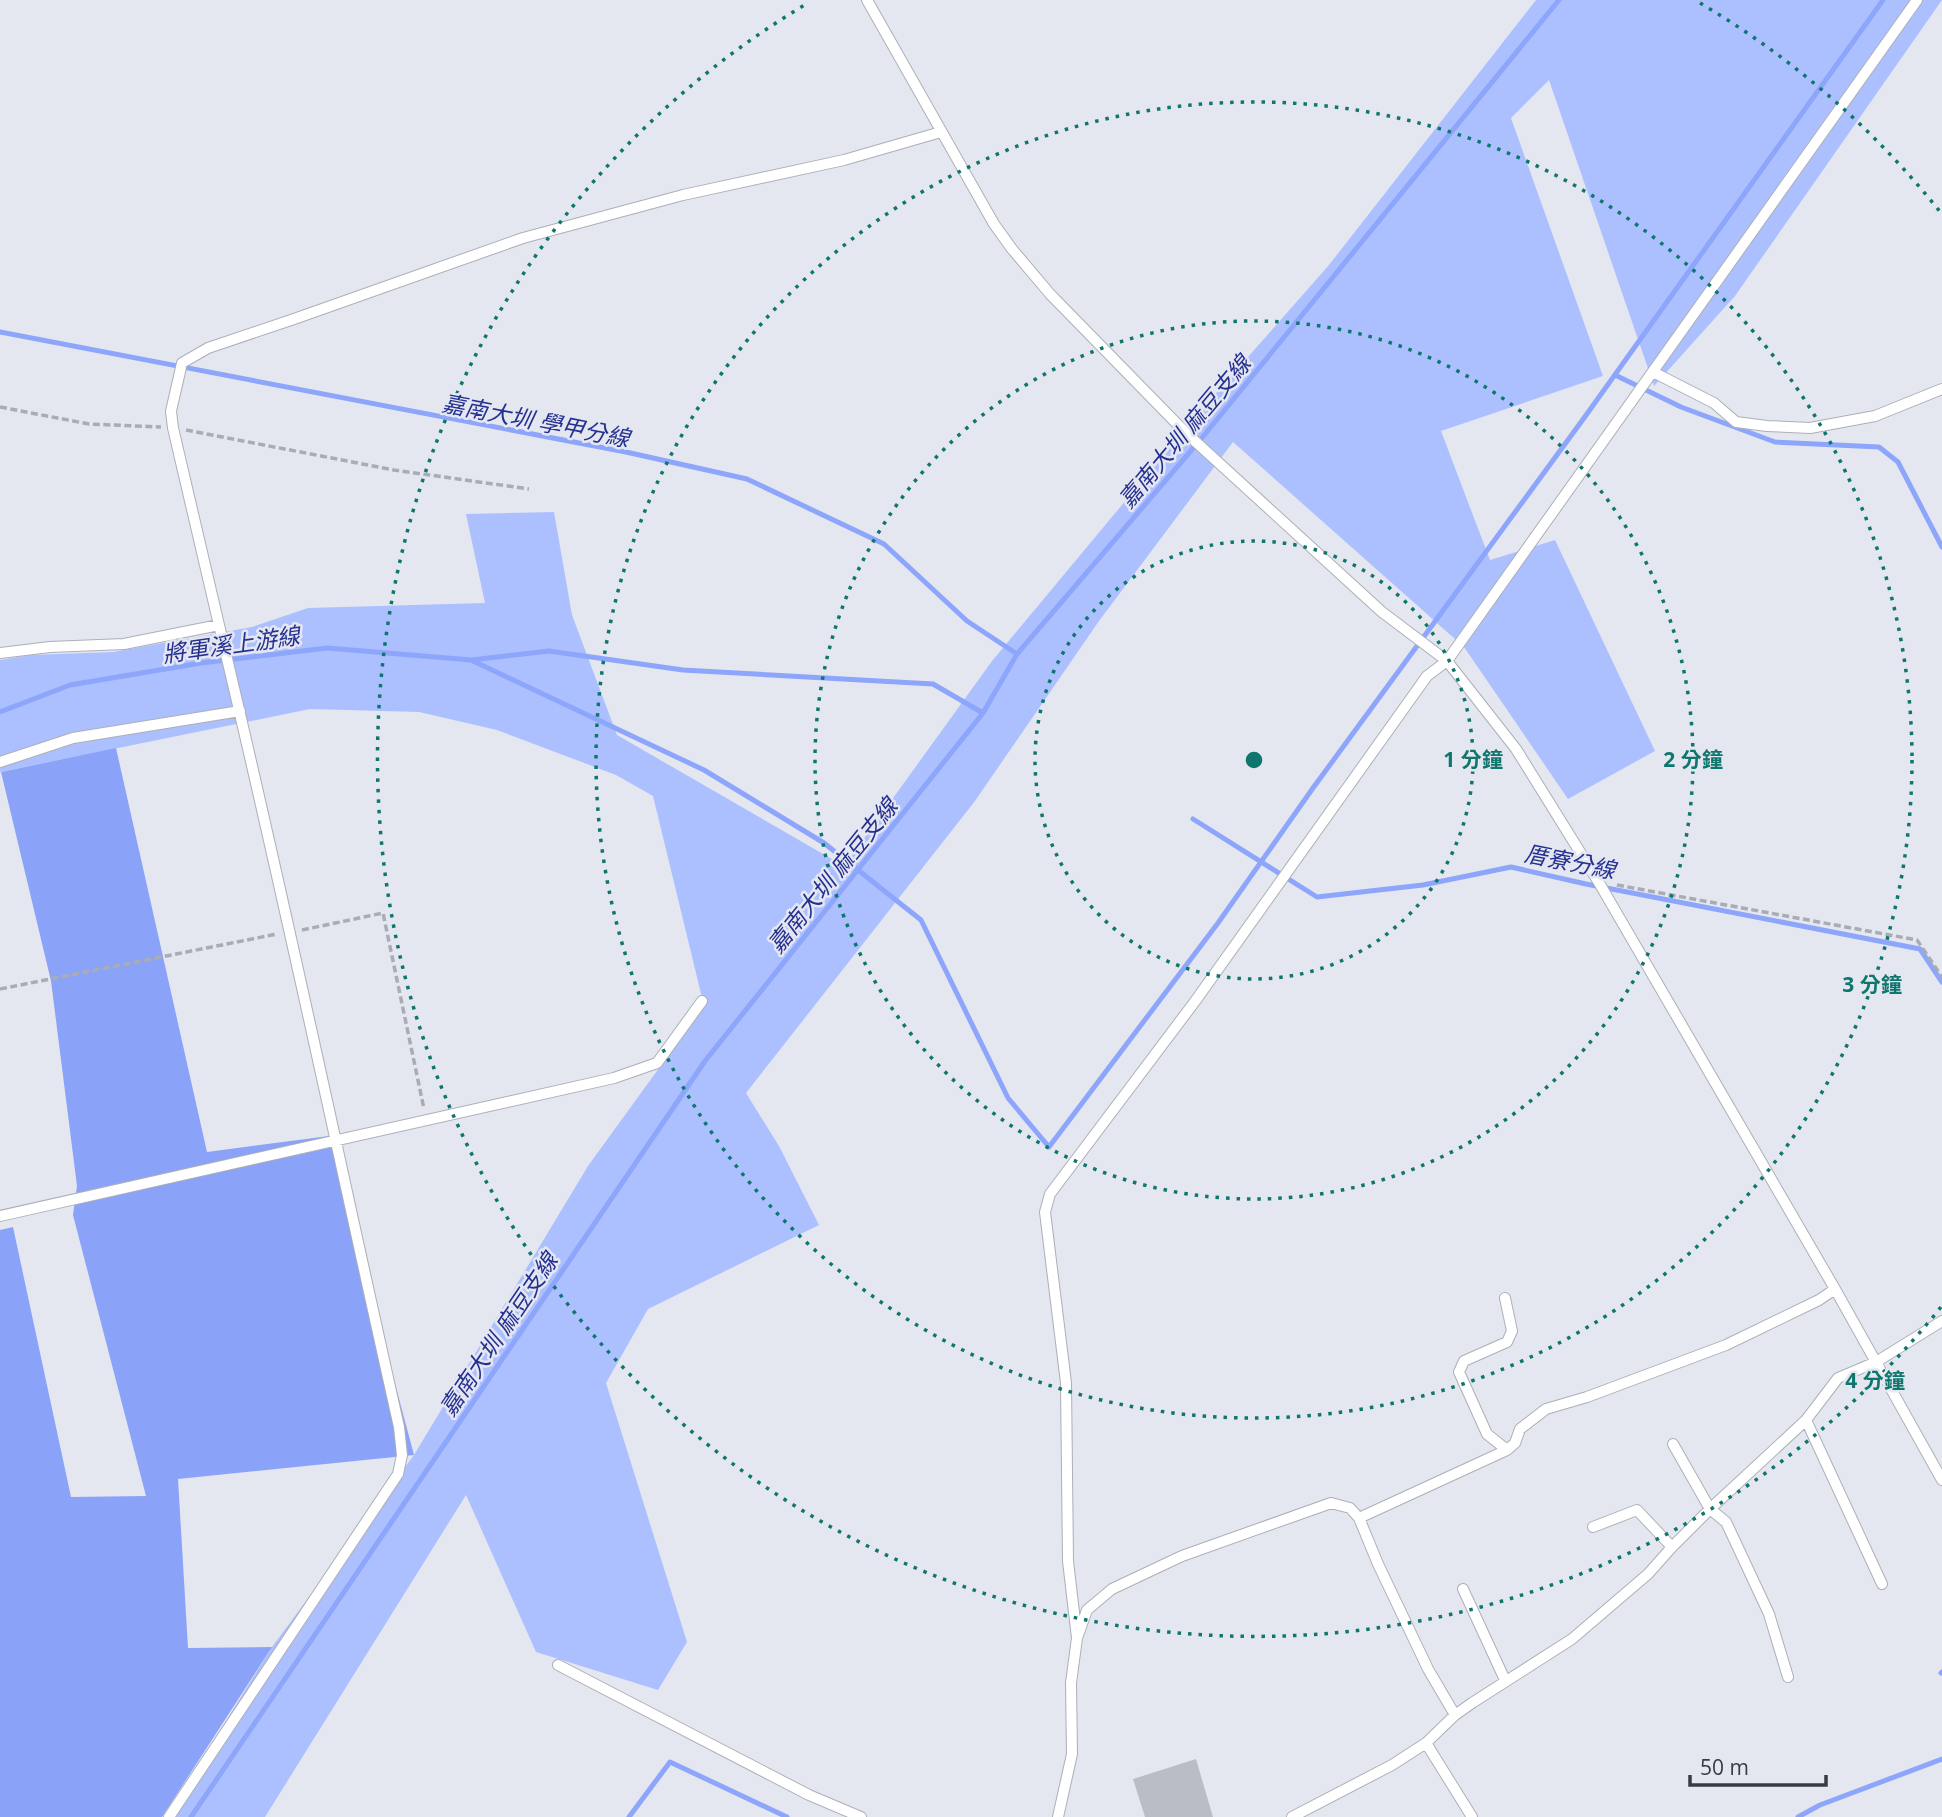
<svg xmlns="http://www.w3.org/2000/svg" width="1942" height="1817" font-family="'Open Sans','Noto Sans TC',sans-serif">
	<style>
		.green { fill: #acc0ff }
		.forest { fill: #8aa2f8 }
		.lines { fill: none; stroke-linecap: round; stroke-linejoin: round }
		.stream { stroke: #8da5fb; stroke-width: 5 }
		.building { fill: #bbbdc5 }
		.lane-casing { stroke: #adafb7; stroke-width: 12 }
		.path { stroke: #aaacb4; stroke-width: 3.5; stroke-dasharray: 7 3.5; stroke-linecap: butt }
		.lane { stroke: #fff; stroke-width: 10 }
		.ring { fill: none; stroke: #0f766e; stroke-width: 3.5; stroke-dasharray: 3.5 7 }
		.labels { text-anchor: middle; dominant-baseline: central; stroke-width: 5; stroke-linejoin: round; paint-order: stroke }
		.water-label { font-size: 23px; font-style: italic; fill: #253091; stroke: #e4e7f0 }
		.centre { fill: #0f766e; stroke: #e4e7f0; stroke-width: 3.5 }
		.ring-label { font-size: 21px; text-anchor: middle; font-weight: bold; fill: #0f766e; stroke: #e4e7f0; stroke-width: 5; stroke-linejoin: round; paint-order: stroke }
	</style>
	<rect width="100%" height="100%" fill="#e4e7f0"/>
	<path class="green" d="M1536 0H1942L1735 296 1654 386 1549 80 1511 118 1603 376 1441 431 1490 560 1555 540 1655 751 1568 799 1464 647 1233 442 1099 621 975 801 746 1093 779 1146 819 1225 648 1309 606 1383 687 1642 658 1690 536 1652 466 1495 265 1817H166L272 1647 414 1455 588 1166 704 1006 653 796 616 775 497 730 419 712 310 709 0 772V660L31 655 113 652 252 627 308 608 485 603 466 514 554 512 572 615 617 735 844 866 992 661 1196 416 1329 265Z"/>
	<path class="forest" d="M116 748 207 1152 329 1136 414 1455 178 1479 188 1648 272 1647 162 1817H0V1230L13 1227 71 1497 146 1496 73 1215 77 1186 51 981 1 772Z"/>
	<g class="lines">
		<path class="stream" d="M0 332 626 452 747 479 884 544 967 621 1017 654
			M1615 375 1681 407 1775 442 1879 447 1898 462 1942 547
			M471 660 704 770 824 843 921 920 1008 1098 1049 1147 1218 923 1313 788 1584 418 1883 0
			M0 712 70 685 201 663 327 648 471 660 549 651 683 670 933 684 983 713
			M1193 819 1317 897 1423 885 1511 867 1586 884 1920 949 1942 982
			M1941 1673 1942 1672
			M191 1817 705 1061 983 713 1017 654 1201 439 1559 0
			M629 1817 670 1762 787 1817
			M1798 1817 1820 1805 1942 1759"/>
	</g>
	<path class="building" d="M1196 1759 1213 1817H1145L1133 1779Z"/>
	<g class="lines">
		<defs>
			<path id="lane" d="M867 0 994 224 1012 249 1050 294 1185 432 1382 612 1447 661 1516 749 1598 881 1835 1289 1942 1480
				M1653 372 1714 403 1736 422 1767 426 1810 428 1875 416 1942 389
				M0 653 50 647 124 644 219 625 173 428 171 411 182 363 208 348 294 319 523 238 683 195 844 160 941 132
				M0 762 73 738 240 711
				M0 1216 614 1078 657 1063 702 1001
				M1505 1298 1512 1331 1507 1342 1464 1361 1459 1372 1487 1434 1507 1450 1515 1443 1520 1429 1546 1409 1587 1397 1726 1345 1819 1300 1835 1289
				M1806 1420 1882 1584
				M1673 1444 1710 1509 1726 1522 1769 1614 1788 1677
				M1359 1518 1507 1450
				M1593 1527 1637 1510 1672 1547
				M1463 1589 1505 1680
				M1077 1638 1068 1561 1066 1383 1045 1212 1050 1194 1196 1000 1427 676 1447 661 1917 0
				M558 1665 809 1795 861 1817
				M1426 1743 1472 1817
				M169 1817 398 1474 402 1455 399 1427C339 1160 283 891 219 625
				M1058 1817 1072 1754 1071 1683 1077 1638 1087 1610 1112 1589 1182 1556 1331 1503 1350 1508 1359 1518 1378 1564 1428 1669 1455 1715
				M1292 1817 1392 1765 1426 1743 1455 1715 1472 1703 1572 1639 1648 1574 1672 1547 1710 1509 1806 1420 1838 1378 1876 1362 1942 1321"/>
		</defs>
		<use href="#lane" class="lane-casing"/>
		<path class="path" d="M0 407 89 424 161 427
			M186 430 394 470 529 489
			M1617 885 1917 940 1942 977
			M302 930 383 913 424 1109
			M0 989 277 934"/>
		<use href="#lane" class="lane"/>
	</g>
	<g class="ring">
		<circle cx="1254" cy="760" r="219"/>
		<circle cx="1254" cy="760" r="439"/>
		<circle cx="1254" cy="760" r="658"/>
		<path d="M1941 1307A878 878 0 1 1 808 3M1700 3A878 878 0 0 1 1941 213"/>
	</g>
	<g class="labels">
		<g class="water-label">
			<text transform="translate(536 420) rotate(11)">嘉南大圳 學甲分線</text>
			<text transform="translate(1184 431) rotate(-50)">嘉南大圳 麻豆支線</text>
			<text transform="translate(231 644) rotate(-8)">將軍溪上游線</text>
			<text transform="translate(1570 861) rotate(11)">厝寮分線</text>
			<text transform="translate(832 875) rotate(-51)">嘉南大圳 麻豆支線</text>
			<text transform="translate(498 1334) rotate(-56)">嘉南大圳 麻豆支線</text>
		</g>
	</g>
	<circle cx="1254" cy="760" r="10" class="centre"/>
	<g class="ring-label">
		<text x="1473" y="767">1 分鐘</text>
		<text x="1693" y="767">2 分鐘</text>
		<text x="1872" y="992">3 分鐘</text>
		<text x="1875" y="1388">4 分鐘</text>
	</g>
	<path d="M1690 1775v10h136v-10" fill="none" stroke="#3a3b3f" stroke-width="3.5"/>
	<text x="1700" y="1775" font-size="21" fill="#3a3b3f" stroke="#e4e7f0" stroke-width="5" paint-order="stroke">50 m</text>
</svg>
